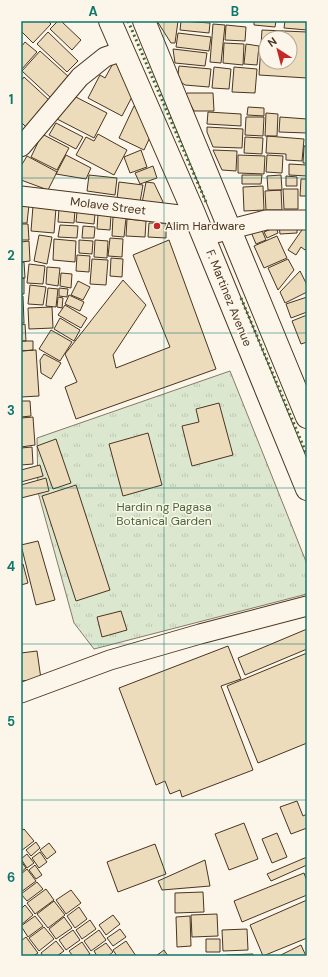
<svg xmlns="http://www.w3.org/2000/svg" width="328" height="977" font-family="'DM Sans',sans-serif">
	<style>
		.park { fill: url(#park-tufts); stroke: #887966 }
		.building { fill: #ecdcbc; stroke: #4a3520; fill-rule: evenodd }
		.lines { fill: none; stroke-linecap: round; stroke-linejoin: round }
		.minor-casing { stroke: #4a3520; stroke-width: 21 }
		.secondary-casing { stroke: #4a3520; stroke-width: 24 }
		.minor { stroke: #fbf6e9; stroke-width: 19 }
		.secondary { stroke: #fbf6e9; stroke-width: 22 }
		.hedge { stroke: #436837; stroke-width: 3; stroke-dasharray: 2 3; stroke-linecap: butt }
		.grid { fill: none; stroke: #0f766e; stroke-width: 1; stroke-opacity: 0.55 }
		.poi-dot { fill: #c62828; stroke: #fbf6e9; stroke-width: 1.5 }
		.labels { text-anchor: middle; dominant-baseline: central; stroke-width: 3; stroke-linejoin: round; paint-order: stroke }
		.street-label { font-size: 12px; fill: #4a3520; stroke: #fbf6e9 }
		.poi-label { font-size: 12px; fill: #4a3520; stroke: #fbf6e9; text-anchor: start }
		.park-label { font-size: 12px; fill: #436837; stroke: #fbf6e9 }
		.neatline { fill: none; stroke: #0f766e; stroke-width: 1.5 }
		.grid-label { font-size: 13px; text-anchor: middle; font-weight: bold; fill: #0f766e }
	</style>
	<defs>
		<pattern id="park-tufts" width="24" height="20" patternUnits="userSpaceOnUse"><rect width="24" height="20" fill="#dce7d0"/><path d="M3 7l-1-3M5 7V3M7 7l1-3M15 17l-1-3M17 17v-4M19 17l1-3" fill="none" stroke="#bec7b2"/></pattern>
	</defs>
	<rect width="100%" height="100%" fill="#fbf6e9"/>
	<path class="park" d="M230 371 307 564V594L94 649 74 623 38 492 37 438Z"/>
	<path class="building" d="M21 21H48L51 24 33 43 21 31Z
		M58 21H61L81 40 72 50 50 29Z
		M157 21H178L175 43H171Z
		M181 21 210 23 209 33 180 30Z
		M254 21H276L275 27 254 25Z
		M285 21H307V30L284 28Z
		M213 24 225 25 221 63 210 62Z
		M226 25 246 27 245 41 225 40Z
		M262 30 307 32V78L259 75ZM266 38H290V62H266Z
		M48 32 78 61 67 72 37 44Z
		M178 33 211 37 209 51 176 47Z
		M25 42 37 52 21 70V47Z
		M224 43 244 44 243 65 223 63Z
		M246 44 259 46 257 65 244 64Z
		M173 49 207 53 205 66 175 63Z
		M40 51 70 78 51 98 22 71Z
		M116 58 134 93 122 116 88 98 100 75 105 78Z
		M179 66 211 69 209 87 185 85 181 82 178 74Z
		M214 67 231 69 229 89 212 88Z
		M234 67 257 69 255 93 232 92Z
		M24 77 50 101 26 127 21 122V81Z
		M187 93H213L214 111H194L186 96Z
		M70 94 107 113 94 138 57 119Z
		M134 106 140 112 151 135 144 150 119 138Z
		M248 107 264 108V116L247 115Z
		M208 112 241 114V126L207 124Z
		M266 113 278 114 277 136H265Z
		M246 117H264L263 136 245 135Z
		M280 117 307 119V133L279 132Z
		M56 123 83 137 76 149 49 135Z
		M207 127 243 129 242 148 213 147 207 132Z
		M42 134 69 148 57 170 31 157Z
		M98 134 127 150 114 175 76 155 86 137 94 141Z
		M267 136 304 139 302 161 286 160V154L266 153Z
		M245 137 263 138 262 154 244 153Z
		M304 146H307V163H303Z
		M141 150 147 167 130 173 124 157Z
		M213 150 237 151 236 171 222 170Z
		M66 155 91 168 86 179 56 174Z
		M238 155 265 156 264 174 238 173Z
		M267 155 283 156 282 173 266 172Z
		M27 156 57 172 48 190 21 180V166Z
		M289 164 307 165V176L289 175Z
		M153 166 157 178 140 184 135 173Z
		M89 175 117 178 115 195 87 191Z
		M242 175H262L261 184H242Z
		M281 175 282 190H268L267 176Z
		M286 176 297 177V186H286Z
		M301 179H307V196H300Z
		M119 182 143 185 140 202 117 199Z
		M146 182 154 183 163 202 162 205 142 203Z
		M263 186 264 210 244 211 243 187Z
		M283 189H298V209H284Z
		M281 190 282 210H266L265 191Z
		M21 204 29 205 27 223H21Z
		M33 206 56 208 54 233 31 231Z
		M59 209 75 210 74 223 58 222Z
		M77 212 95 214 94 224 76 222Z
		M98 214 111 215 110 230 97 229Z
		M113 217 126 218 124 237 112 236Z
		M127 219 146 221 145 237 126 236Z
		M149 223H166V238L148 237Z
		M297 223V233L280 234 279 225Z
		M21 224H28L29 240H21Z
		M60 225 78 226 77 238 58 237Z
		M83 226 95 227 94 238H82Z
		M276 227 278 233 267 238 264 232Z
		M304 227 307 230V248L305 250 301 247 296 255 288 250Z
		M261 228 266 240 256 244 251 232Z
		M39 235 52 237 47 264 34 261Z
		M277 236 287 258 264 268 254 246Z
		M110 238 123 239 122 257 108 256Z
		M54 239 76 241 75 262 53 260Z
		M79 240 93 241 92 254 79 253Z
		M95 240 108 241 107 258 94 257Z
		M169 240 216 369 76 419 65 387 77 382 65 354 123 280 146 305 113 355 116 368 170 347 133 255Z
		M29 241 30 261 21 262V242Z
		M77 255 90 256 89 272 76 271Z
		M111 258 123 259 122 277 110 276Z
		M92 259 108 260 106 285 90 284Z
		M288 259 294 270 278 290 268 268Z
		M21 262H24L25 278H21Z
		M29 264 45 266 43 284 27 283Z
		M47 267 60 268 58 286 46 284Z
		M300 271 307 285V292L285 303 280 292Z
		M61 273 72 274 71 288 60 286Z
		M24 278V294H21V279Z
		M78 281 90 287 83 300 71 295Z
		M30 285 46 287 43 305 28 304Z
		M48 288 58 289 56 307 46 306Z
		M59 288 68 289 67 297 59 296Z
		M69 295 84 302 80 311 65 304Z
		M21 296H23L24 323H21Z
		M58 297 63 298 62 308 57 307Z
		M307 297V312L291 318 286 304Z
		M65 305 87 318 81 328 58 315Z
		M52 307 53 328 29 329 28 308Z
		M307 315V342L301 344 292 321Z
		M60 318 80 330 74 341 54 329Z
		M25 324 26 341H21V325Z
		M51 330 72 342 60 361 39 349Z
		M21 341H33V350L21 351Z
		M36 350 39 396 21 397V351Z
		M44 354 61 363 51 379 41 373 40 360Z
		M21 401H30L31 416 21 417Z
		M219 403 233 455 192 466 182 426 199 422 196 409Z
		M33 417 35 445 21 447V418Z
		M148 433 162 485 123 496 109 444Z
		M56 439 71 483 53 489 37 446Z
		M32 447 33 464 21 465V448Z
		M40 465 43 476 21 482V470Z
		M46 478 49 491 21 498V485Z
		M76 485 110 590 76 601 42 496Z
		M38 541 55 600 36 605 21 545Z
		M23 564 28 583 21 585V565Z
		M121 611 127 630 102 637 97 617Z
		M307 629V649L245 675 238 658Z
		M228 646 241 679 221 686 253 770 182 797 180 790 170 794 165 781 156 785 119 688Z
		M37 651 41 679 21 681V653Z
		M307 653V743L258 763 227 686Z
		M297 801 303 816 307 814V828L291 834 280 807Z
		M244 823 258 859 229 870 215 834Z
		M24 829 34 841 21 851V831Z
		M277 833 287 857 272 863 262 839Z
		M36 842 40 848 31 856 26 850Z
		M49 843 56 852 47 859 40 850Z
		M155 844 166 874 118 892 107 862Z
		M40 852 47 862 39 868 32 858Z
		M27 854 34 863 27 868 21 859Z
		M307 857V865L271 881 267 874Z
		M205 860 210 886 162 890 158 881Z
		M21 861 26 868 21 872Z
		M35 865 42 875 36 879 29 870Z
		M27 869 36 881 21 892V874Z
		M304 873 307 881V895L242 922 234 901Z
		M37 882 43 889 27 901 21 894Z
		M46 889 54 900 35 914 27 903Z
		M71 890 81 903 66 914 56 900Z
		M203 892 204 912 175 913V893Z
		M307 900V938L263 956 250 925Z
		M54 901 65 915 48 928 37 914Z
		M25 905 33 915 21 925V909Z
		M79 907 87 919 75 928 67 916Z
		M217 914 218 936 192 937 191 915Z
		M113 915 120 924 106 935 99 925Z
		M35 916 43 926 28 937 21 926Z
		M190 916 191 946 177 947 176 917Z
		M64 917 72 928 56 939 49 929Z
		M90 920 96 929 82 939 76 930Z
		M44 927 54 939 39 951 29 938Z
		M120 929 126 937 113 946 107 938Z
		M247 929 248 950 223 951 222 930Z
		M73 930 80 940 66 950 59 940Z
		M99 930 106 940 91 951 84 941Z
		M26 937 38 953 33 956H21V941Z
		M206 939H220V952H206Z
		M56 941 64 951 57 956H43L41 953Z
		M126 941 136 956H117L113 950Z
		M82 942 90 954 87 956H73L69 951Z
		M106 943 113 952 108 956H97L94 951Z
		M301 945 306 956H279Z
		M164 950 168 956H156Z
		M253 954V956H226V955Z"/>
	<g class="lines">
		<defs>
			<path id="minor" d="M21 147 80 77 105 57 123 51
				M21 196 180 215 193 211
				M204 236 266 220H307
				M21 693 110 660 200 634 307 606"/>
			<path id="secondary" d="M110 21 193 211 307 489
				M144 21 307 417"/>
		</defs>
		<use href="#minor" class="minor-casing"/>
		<use href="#secondary" class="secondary-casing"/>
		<use href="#minor" class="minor"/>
		<use href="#secondary" class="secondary"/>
		<path class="hedge" d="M128 21 206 202
			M241 298 307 455"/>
	</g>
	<path class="grid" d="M164 21V956M21 178H307M21 333H307M21 488H307M21 644H307M21 800H307"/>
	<circle class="poi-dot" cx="157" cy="226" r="4"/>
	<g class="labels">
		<g class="street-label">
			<text transform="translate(108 206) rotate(7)">Molave Street</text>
			<text transform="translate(229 298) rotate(68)">F. Martinez Avenue</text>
		</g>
		<g class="poi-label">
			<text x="165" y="226">Alim Hardware</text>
		</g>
		<g class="park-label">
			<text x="164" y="507">Hardin ng Pagasa<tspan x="164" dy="14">Botanical Garden</tspan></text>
		</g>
	</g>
	<rect width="328" height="977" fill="none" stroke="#fbf6e9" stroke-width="44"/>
	<g transform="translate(278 50) rotate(324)"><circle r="19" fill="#fbf6e9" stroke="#b4a999"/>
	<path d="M0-3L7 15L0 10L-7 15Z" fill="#c62828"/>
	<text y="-6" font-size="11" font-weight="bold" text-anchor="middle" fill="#4a3520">N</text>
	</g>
	<rect x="22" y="22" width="284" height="933" class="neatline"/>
	<g class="grid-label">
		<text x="93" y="16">A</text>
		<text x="235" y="16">B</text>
		<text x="11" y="104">1</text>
		<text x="11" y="260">2</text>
		<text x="11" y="415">3</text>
		<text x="11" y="571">4</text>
		<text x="11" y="726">5</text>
		<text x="11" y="882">6</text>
	</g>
</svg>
